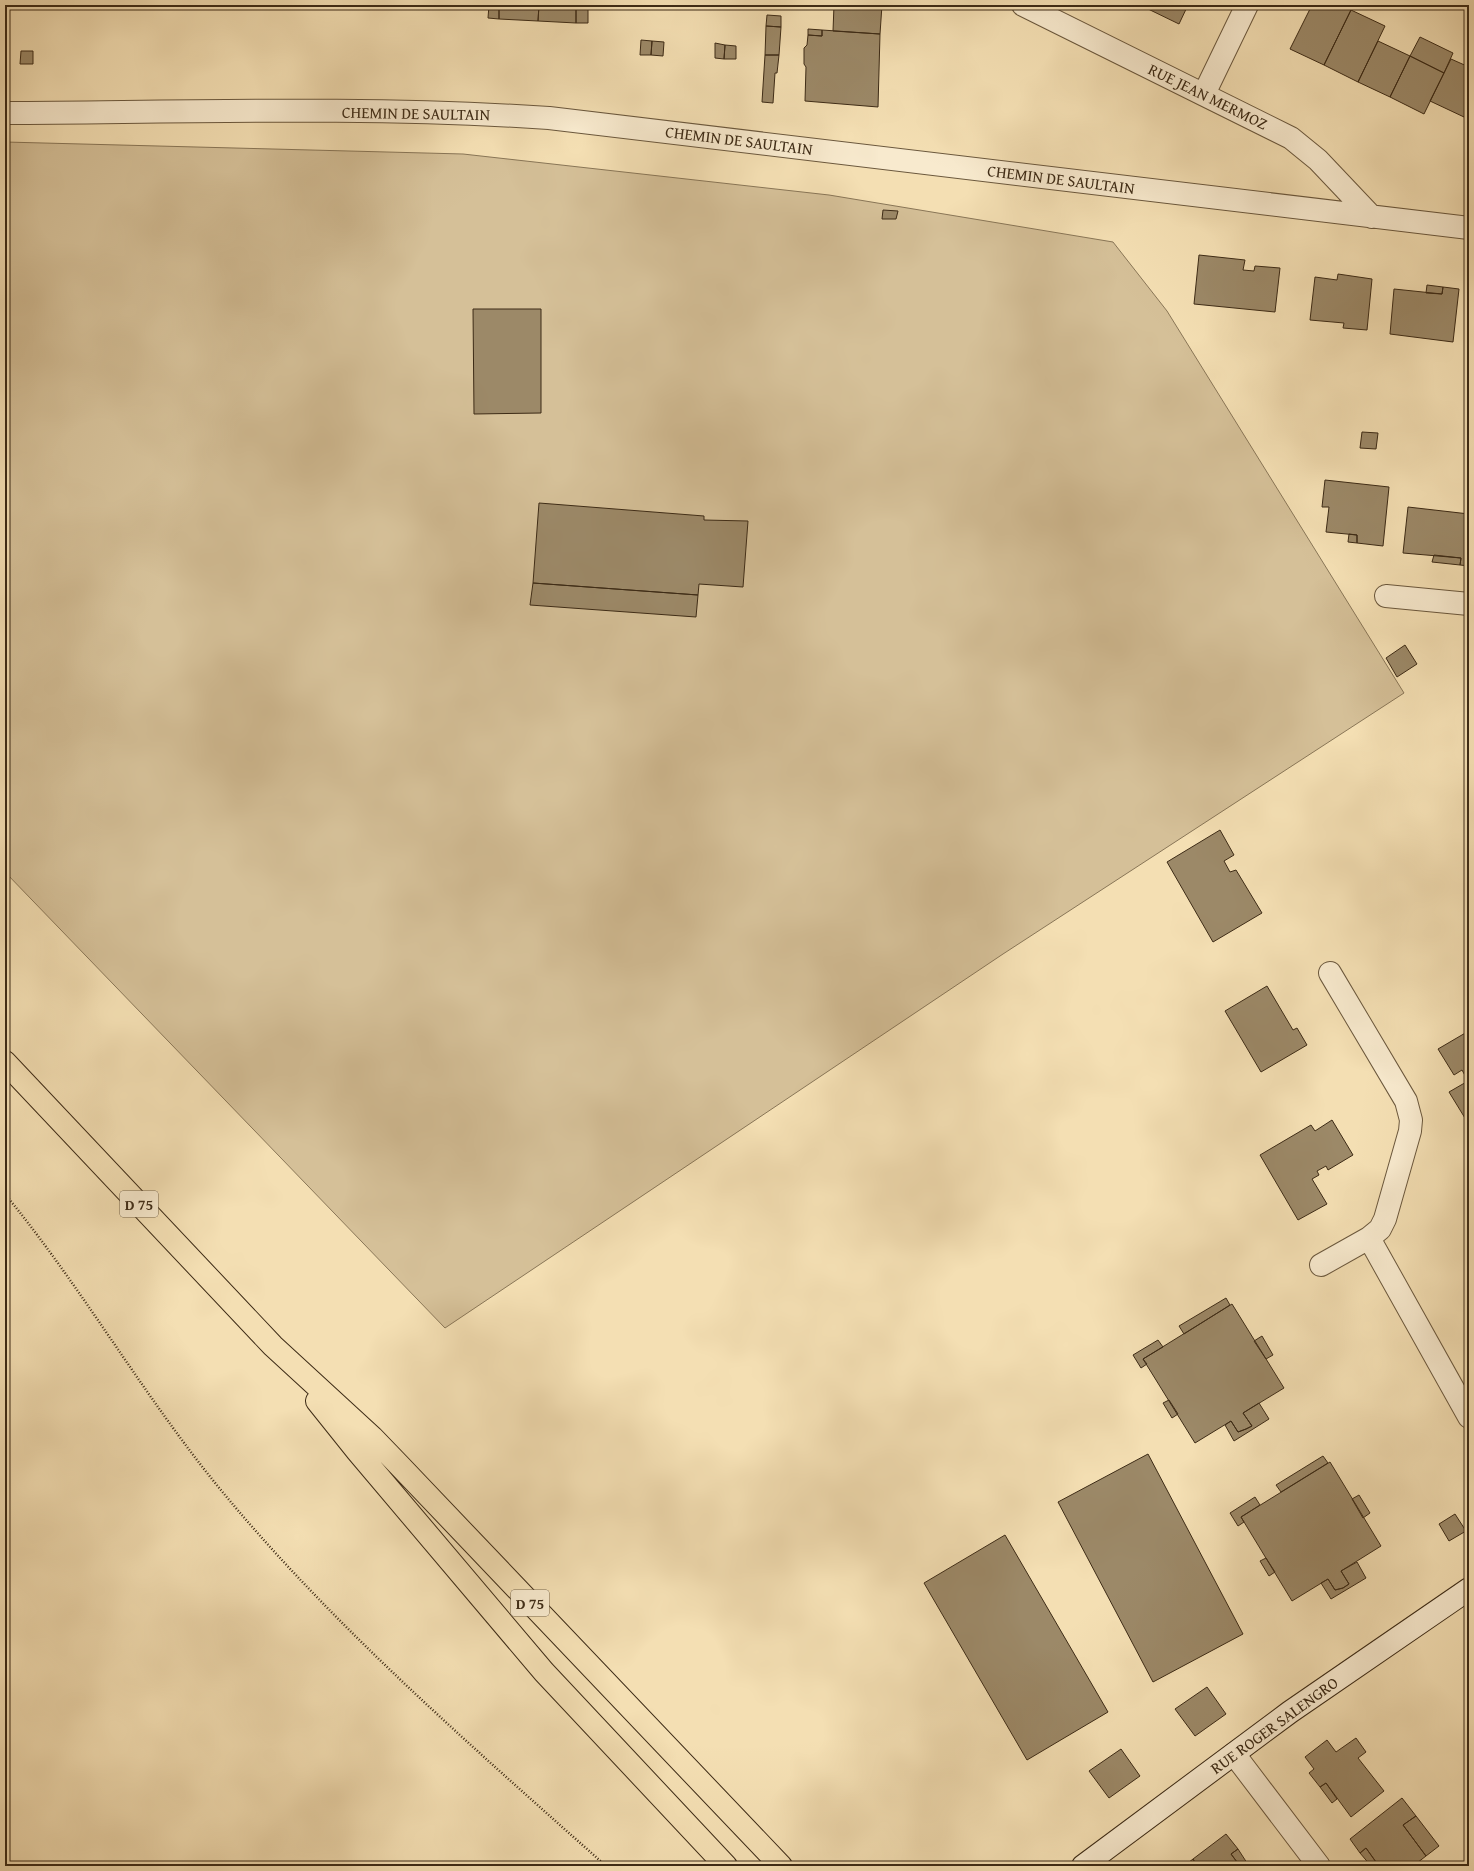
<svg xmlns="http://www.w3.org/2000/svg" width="1474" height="1871" font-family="'Gentium Book Plus',serif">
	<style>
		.green { fill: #d5c098; stroke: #897657 }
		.building { fill: #9c8968; stroke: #3d2b16 }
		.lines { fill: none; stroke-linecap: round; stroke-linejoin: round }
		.street-casing { stroke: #6b583d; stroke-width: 24 }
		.secondary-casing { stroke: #3d2b16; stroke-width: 24 }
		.primary-casing { stroke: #3d2b16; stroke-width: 24 }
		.path { stroke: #3d2b16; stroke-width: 2.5; stroke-dasharray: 1 2; stroke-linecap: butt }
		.street { stroke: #f8eace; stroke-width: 22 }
		.secondary { stroke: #f8eace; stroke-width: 22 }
		.primary { stroke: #f4dfb3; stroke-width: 22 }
		.labels { text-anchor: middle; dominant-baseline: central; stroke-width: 3; stroke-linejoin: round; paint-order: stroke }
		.shield { fill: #f8eace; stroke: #75644d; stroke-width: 1 }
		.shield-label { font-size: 15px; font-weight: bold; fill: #3d2b16 }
		.street-label { font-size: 16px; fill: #3d2b16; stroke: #f8eace }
	</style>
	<rect width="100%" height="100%" fill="#f4dfb3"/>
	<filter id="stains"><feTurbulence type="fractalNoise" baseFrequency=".005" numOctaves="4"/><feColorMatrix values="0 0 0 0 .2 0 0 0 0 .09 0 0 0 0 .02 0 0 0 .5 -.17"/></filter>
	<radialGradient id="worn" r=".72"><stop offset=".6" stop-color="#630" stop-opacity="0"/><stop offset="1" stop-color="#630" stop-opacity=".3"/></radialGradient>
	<path class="green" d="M5 142 463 154 829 195 1113 242 1167 311 1404 693 1003 954 445 1328 5 872Z"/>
	<path class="building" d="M489 5H499V19L488 18Z
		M499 5H539L538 21 499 19Z
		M539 5H552V8L576 9V23L538 21Z
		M834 5H882L880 34 833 31Z
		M1145 5H1188L1179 24 1144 7Z
		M1312 5H1340L1351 10 1324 65 1290 49Z
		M576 9H588V23H576Z
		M1351 10 1385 26 1358 82 1324 65Z
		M767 15 781 16V27L766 26Z
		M766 26 781 27 779 55H765Z
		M808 29 822 30V36L808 35Z
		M822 30 880 34 878 107 805 101 806 67 804 64V48L807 45 808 35 822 36Z
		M1420 37 1453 53 1444 73 1410 56Z
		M641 40 652 41 651 55H640Z
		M652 41 664 42 663 56 651 55Z
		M1378 41 1410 56 1390 97 1358 82Z
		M715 43 725 45 724 59 715 58Z
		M725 45 736 46V59H724Z
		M21 51H33V64H20Z
		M765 55H779L777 73H775L773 103 762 102Z
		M1410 56 1444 73 1424 114 1390 97Z
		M1451 59 1469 67V107L1464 117 1430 101Z
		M1469 107V120L1464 117Z
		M883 210 898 211 896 219H882Z
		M1199 255 1245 260 1243 270 1254 271 1255 266 1280 268 1275 312 1194 304Z
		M1338 274 1372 279 1367 330 1343 328 1344 323 1310 320 1315 277 1337 280Z
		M1427 285 1443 287 1442 294 1426 293Z
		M1443 287 1459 289 1453 342 1390 334 1394 289 1442 294Z
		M473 309H541V413L474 414Z
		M1362 432 1378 433 1376 449 1360 448Z
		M1325 480 1389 487 1383 546 1357 543V535L1326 532 1329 507H1322Z
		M539 503 704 516V520L748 521 743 587 699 584 698 595 533 583Z
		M1408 507 1469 514V566L1460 565 1461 558 1403 553Z
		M1349 534 1357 535V543L1348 542Z
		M1434 555 1461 558 1460 565 1432 562Z
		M533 583 698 595 696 617 530 605Z
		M1405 645 1417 664 1397 677 1386 658Z
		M1220 830 1234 855 1224 861 1230 872 1236 870 1262 913 1213 942 1167 862Z
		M1267 986 1293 1030 1297 1028 1307 1045 1261 1072 1225 1011Z
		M1467 1032 1469 1035 1468 1123 1449 1092 1468 1081 1462 1070 1454 1075 1438 1049Z
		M1332 1120 1353 1155 1328 1170 1326 1166 1317 1171 1319 1175 1312 1179 1327 1204 1298 1220 1260 1155 1311 1125 1315 1131Z
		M1226 1298 1230 1305 1184 1334 1179 1326Z
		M1232 1304 1284 1388 1243 1413 1252 1426 1246 1429 1238 1432 1231 1421 1195 1443 1143 1359Z
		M1262 1336 1273 1355 1266 1359 1254 1341Z
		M1158 1340 1163 1347 1143 1359 1147 1364 1141 1368 1133 1355Z
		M1169 1400 1178 1414 1172 1418 1163 1403Z
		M1259 1403 1269 1419 1234 1441 1225 1425 1231 1421 1238 1432 1246 1429 1252 1426 1243 1413Z
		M1148 1454 1243 1634 1153 1682 1058 1502Z
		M1323 1456 1328 1463 1281 1492 1276 1485Z
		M1330 1462 1381 1546 1341 1571 1349 1584 1343 1588 1335 1590 1328 1579 1292 1601 1241 1517Z
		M1359 1495 1370 1513 1363 1518 1352 1499Z
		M1255 1497 1260 1505 1241 1517 1244 1522 1238 1526 1230 1513Z
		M1455 1514 1466 1531 1449 1541 1439 1524Z
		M1005 1535 1108 1712 1027 1760 924 1583Z
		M1266 1558 1275 1572 1269 1576 1260 1561Z
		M1357 1562 1366 1578 1331 1599 1321 1583 1328 1579 1335 1590 1343 1588 1349 1584 1341 1571Z
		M1207 1687 1226 1714 1195 1736 1175 1709Z
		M1356 1738 1366 1752 1358 1758 1384 1791 1351 1817 1326 1783 1320 1787 1309 1773 1314 1769 1305 1757 1327 1740 1336 1752Z
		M1121 1749 1140 1776 1109 1798 1089 1771Z
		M1326 1783 1337 1799 1332 1803 1320 1787Z
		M1402 1798 1416 1816 1403 1825 1426 1856 1413 1866H1379L1366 1848 1360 1853 1350 1839Z
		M1416 1816 1439 1846 1426 1856 1403 1825Z
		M1226 1834 1238 1849 1231 1854 1240 1866H1197L1193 1859Z
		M1366 1848 1378 1865 1371 1866 1360 1853Z
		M1238 1849 1249 1866H1240L1231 1854Z
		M1193 1859 1197 1866H1184Z"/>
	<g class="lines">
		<defs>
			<path id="street" d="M1023 5 1291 138 1318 160 1372 217
				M1204 94 1247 5
				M5 113C186 112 368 106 549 118L1469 228
				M1386 596 1469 604
				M1330 973 1406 1101 1411 1120 1410 1131 1385 1219 1380 1229 1369 1238
				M1321 1265 1369 1238 1469 1417
				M1234 1754 1319 1866"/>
			<path id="secondary" d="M1083 1866 1290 1712 1469 1589"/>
			<path id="primary" d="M5 1062 273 1346 372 1437 399 1465 781 1866
				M317 1401 357 1451 544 1672 726 1866"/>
		</defs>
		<use href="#street" class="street-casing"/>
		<use href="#secondary" class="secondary-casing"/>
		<use href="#primary" class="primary-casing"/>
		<path class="path" d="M5 1194C84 1290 145 1399 225 1495 339 1632 474 1748 606 1866"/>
		<use href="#street" class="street"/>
		<use href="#secondary" class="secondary"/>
		<use href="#primary" class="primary"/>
	</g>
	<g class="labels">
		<g class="shield">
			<rect x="120" y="1191" width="38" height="26" rx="3"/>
			<rect x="511" y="1590" width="38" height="26" rx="3"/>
		</g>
		<g class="shield-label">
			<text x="139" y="1204">D 75</text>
			<text x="530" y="1603">D 75</text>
		</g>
		<g class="street-label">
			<text transform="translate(1208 96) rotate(26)">RUE JEAN MERMOZ</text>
			<text transform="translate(416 113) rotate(1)">CHEMIN DE SAULTAIN</text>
			<text transform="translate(739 140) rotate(7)">CHEMIN DE SAULTAIN</text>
			<text transform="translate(1061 179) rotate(7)">CHEMIN DE SAULTAIN</text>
			<text transform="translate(1274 1725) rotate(-36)">RUE ROGER SALENGRO</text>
		</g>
	</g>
	<rect width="1474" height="1871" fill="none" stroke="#f4dfb3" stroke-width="20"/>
	<rect x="6" y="6" width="1462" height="1859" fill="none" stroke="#3d2b16" stroke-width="2"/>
	<rect x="10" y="10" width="1454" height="1851" fill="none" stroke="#3d2b16"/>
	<rect width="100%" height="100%" filter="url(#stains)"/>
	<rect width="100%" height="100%" fill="url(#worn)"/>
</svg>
